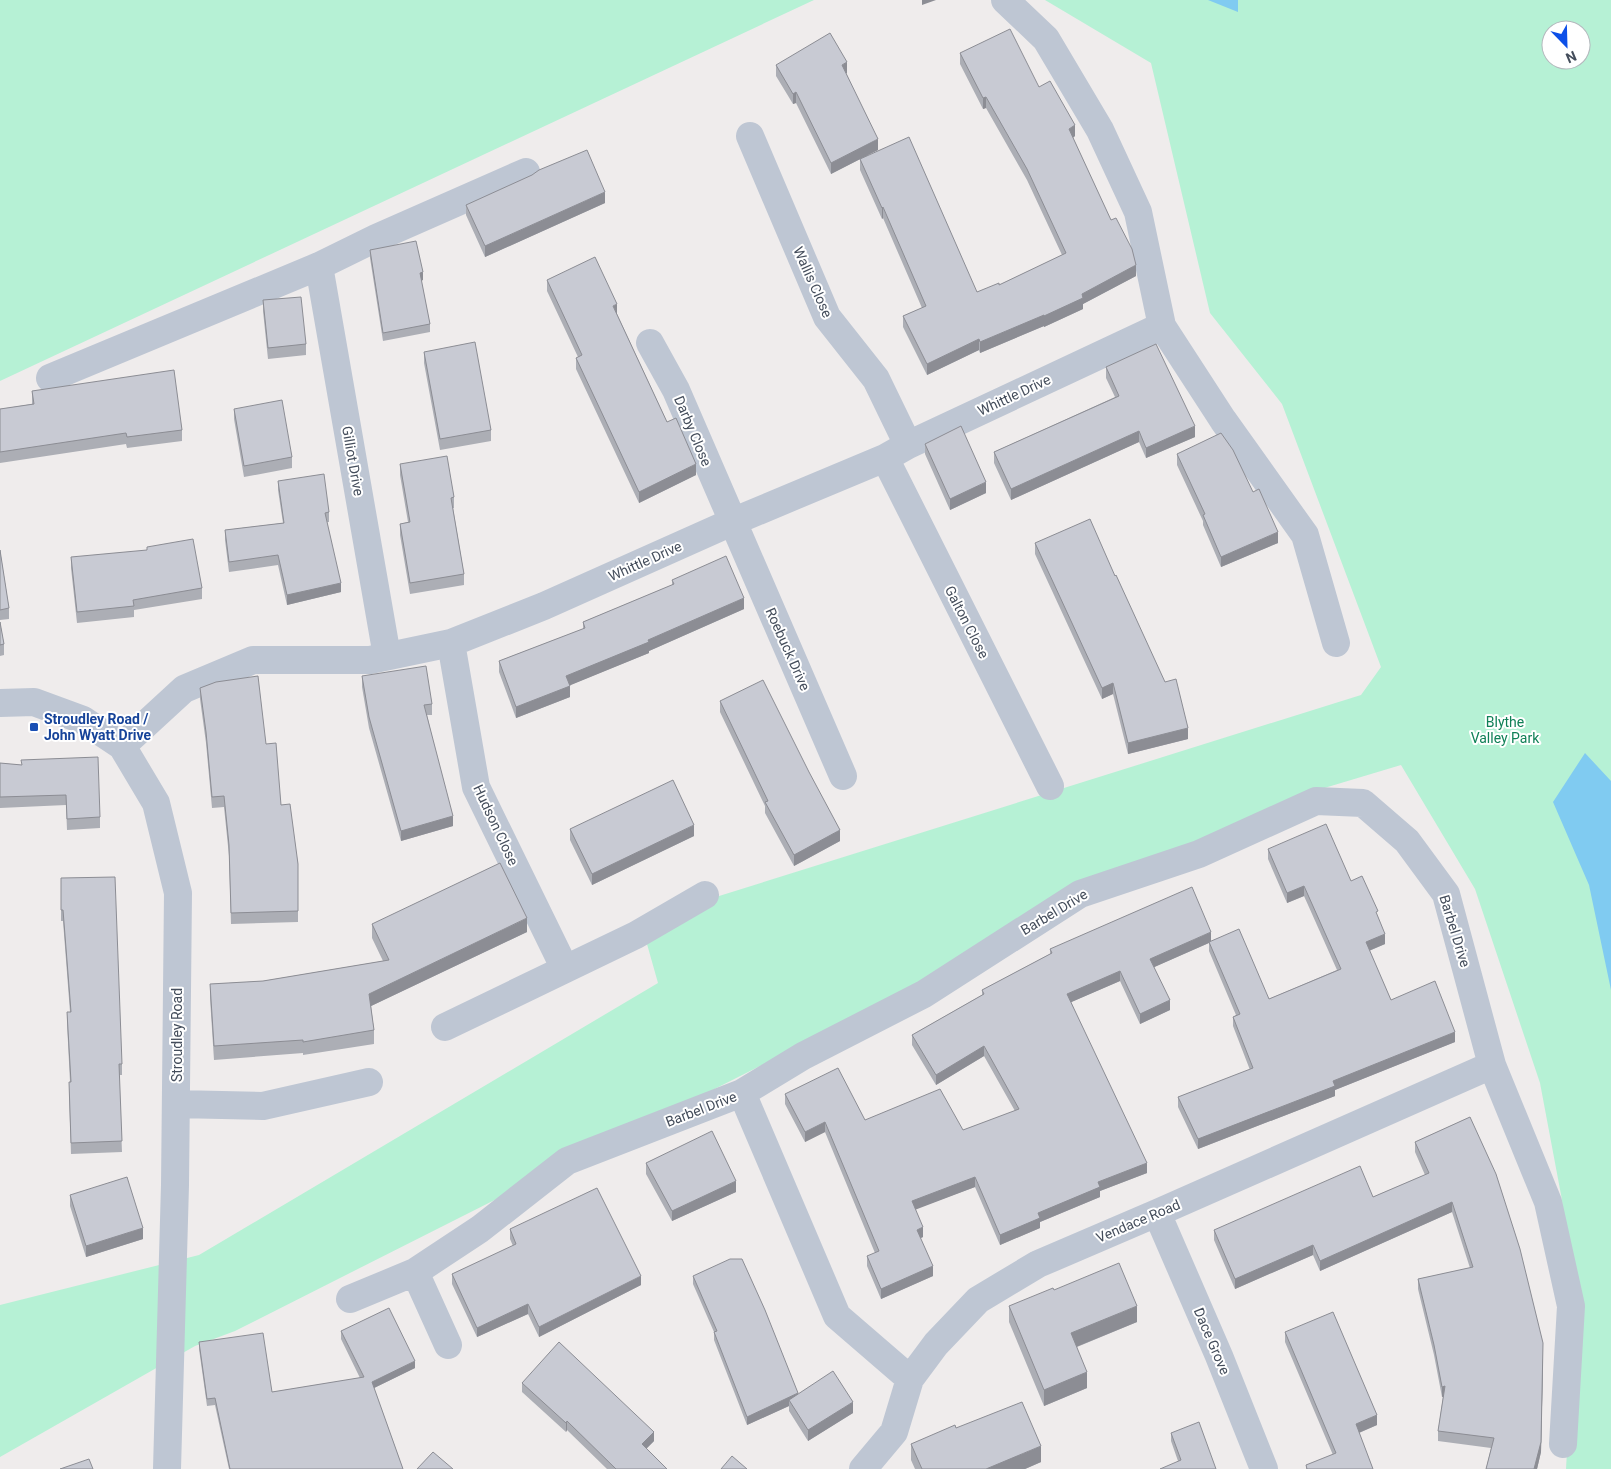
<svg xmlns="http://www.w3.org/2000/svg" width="1611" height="1469" font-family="Roboto,sans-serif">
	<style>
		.green { fill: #b6f1d5; fill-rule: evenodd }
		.water { fill: #80cbf1 }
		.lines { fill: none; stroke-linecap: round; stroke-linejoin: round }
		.minor { stroke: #bec6d3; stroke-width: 28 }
		.wall { fill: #acaeb5 }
		.shaded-wall { fill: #8c8d94 }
		.building { fill: #c8cad3; stroke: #8c8d94 }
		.transit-dot { fill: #1a4fb4; stroke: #fff; stroke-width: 2 }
		.labels { text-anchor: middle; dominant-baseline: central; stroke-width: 4; stroke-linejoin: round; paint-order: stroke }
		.street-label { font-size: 14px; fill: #444d5b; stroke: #fff }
		.transit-label { font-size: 14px; font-weight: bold; fill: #164399; stroke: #fff; text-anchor: start }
		.park-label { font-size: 14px; fill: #108057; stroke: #fff }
	</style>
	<rect width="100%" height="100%" fill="#efecec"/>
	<path class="green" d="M0 0H814L0 381Z
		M1045 0H1611V1469H1566L1571 1380 1562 1200 1540 1083 1475 889 1401 765 1291 798 235 1331 195 1346 0 1457V1305L199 1255 658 983 645 937 687 906 1361 695 1381 667 1282 404 1210 313 1151 63ZM1551 30H1581V60H1551Z"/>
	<path class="water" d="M1208 0H1238V12Z
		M1585 753 1611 781V990L1589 885 1553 802Z"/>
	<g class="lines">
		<path class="minor" d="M1005 0 1046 39 1100 130 1138 212 1162 326 1223 420 1305 535 1336 643
			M750 136 827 317 876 379 908 445
			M319 266 387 656
			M650 343 676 390 843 776
			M50 378 319 266 376 238 526 172
			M885 458 1050 786
			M451 643 476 787 565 969
			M0 703 34 702 83 720 122 746 156 803 178 893 175 1185 167 1469
			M122 746 184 689 253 660H370L451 643 544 606 732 522 885 458 908 445 1162 326
			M445 1027 636 935 705 895
			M742 1093 837 1316 910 1379
			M176 1104 263 1106 369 1082
			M1157 1213 1219 1356 1264 1469
			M415 1272 448 1345
			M350 1299 415 1272 480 1229 567 1161 742 1093 803 1056 924 994 1080 894 1199 854 1316 801 1363 803 1407 841 1446 894 1492 1065 1548 1202 1571 1306 1563 1444
			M863 1469 894 1432 910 1379 936 1344 978 1300 1038 1264 1157 1213 1492 1065"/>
	</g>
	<path class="wall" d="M960 53 1039 87 1075 136 1073 138 1136 276 1083 304V309L1044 327V326L980 353 979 350 927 375 903 327V316L922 308 883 218 882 219 860 170V159L831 174 796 103 793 104 776 76V65L847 73H846L878 150 867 155 977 292 999 285 1062 255 1027 180 986 108 983 109 960 64Z
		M605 203 485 257 466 215V205Z
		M370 250 423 280 421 281 430 324V332L383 341 370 258Z
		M547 280 617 314 667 422 696 475 639 503 576 369V358L578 357 547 291Z
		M263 300 306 344V355L268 359 263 311Z
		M424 352 491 430V441L440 450 424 363Z
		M1106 367 1195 437 1146 458 1139 442 1011 500 994 463V452L1115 397 1106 378Z
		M32 391 182 430V441L127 448 126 444 0 463V409L32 404Z
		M234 409 292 457V468L244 477 234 419Z
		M925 444 986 493 950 510 925 454Z
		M1177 454 1278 543 1221 567 1203 525V521L1177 465Z
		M400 464 454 497V508H453L464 574V585L410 594 400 535V524L408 522 400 475Z
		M278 481 329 512V522H327L341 592 287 605 278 565 229 572 225 540V530L283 523 278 490Z
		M1035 543 1115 576 1188 739 1128 754 1113 694 1102 699 1035 554Z
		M0 550 9 608V619L0 620Z
		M71 557 202 588V599L134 610V617L77 623 71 568Z
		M672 580 744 609 649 651V653L570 685V697L516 718 499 672V661L583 629V622L672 585Z
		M0 622 4 644V655L0 656Z
		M362 676 432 704V715H427L453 826 401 841 369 728 362 687Z
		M200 688 266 744 281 805 298 864V922L231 924 229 856 224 807 212 808 206 743 200 699Z
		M720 701 840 841 794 866 765 813V806L720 712Z
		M0 763 21 765 100 817V828L67 830 66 805 0 808Z
		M570 829 694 836 592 885 570 840Z
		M1268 849 1351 881 1378 917 1385 944 1369 951 1391 1000 1455 1042 1335 1090V1096L1198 1149 1178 1107V1097L1250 1070 1233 1026V1017L1236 1015 1209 951V943L1154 967 1170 1010 1140 1024 1120 981 1071 1002 1147 1173 1100 1191V1197L1040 1222V1228L1000 1245 975 1187 915 1209 923 1237 920 1238 933 1276 881 1299 867 1266V1256L875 1253 825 1132 805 1142 785 1104V1094L865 1120 963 1130 1015 1111 984 1056 936 1085 912 1045V1035L982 995V990L1050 954V949L1211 941 1269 999 1337 970 1304 896 1287 903 1268 859Z
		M61 878 122 1064V1075H119L122 1152 71 1154 69 1093 70 1082 67 1023V1012H70L63 921H61Z
		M372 924 527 932 371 1006 374 1030V1044L303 1055V1053L214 1060 210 998V984L263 981 383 961 372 938Z
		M1470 1117 1543 1362 1541 1452 1537 1469H1486L1491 1448 1438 1441V1431L1443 1397H1442L1434 1355 1418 1289V1279L1470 1268 1452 1212 1320 1271 1313 1255 1235 1289 1214 1240V1230L1373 1197 1425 1175 1415 1152V1142Z
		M646 1163 736 1192 672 1221 646 1174Z
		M70 1195 143 1239 86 1257 70 1206Z
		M510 1229 641 1285 539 1337 528 1314 477 1337 452 1284V1274L513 1246 510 1239Z
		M693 1276 798 1395 853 1413 808 1441 789 1411V1406L747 1425 714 1340V1332L693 1284Z
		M1054 1290 1137 1322 1077 1347 1087 1388 1044 1406 1009 1322V1306Z
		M341 1331 415 1368 374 1388 403 1469H229L215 1405 207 1406 199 1349V1342L272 1392 360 1378 341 1339Z
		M1285 1332 1377 1425 1359 1433 1373 1469H1306V1465L1333 1455 1285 1342Z
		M522 1383 654 1441 646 1449 667 1469H607L567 1430 566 1432 522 1392Z
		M956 1428 1041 1462 1025 1469H915L911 1460V1444Z
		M1171 1433 1216 1469 1178 1461 1171 1441Z"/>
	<path class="shaded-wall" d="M922 0H936L922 5Z
		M847 62V73L842 76V65Z
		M796 92V103L793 104V94Z
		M986 97V108L983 109V98Z
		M1075 125V136L1069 140V129Z
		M878 139V150L831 174V163Z
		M605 192V203L485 257V246Z
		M883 207V218L882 219V208Z
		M1136 265V276L1083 304V309L1044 327V316L1082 294Z
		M423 272V280L420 281V273Z
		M617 304V315L613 306Z
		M1044 315V326L980 353V342Z
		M979 339V350L927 375V364Z
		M1195 426V437L1146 458V448Z
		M1139 431V442L1011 500V489Z
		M696 464V475L639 503V492Z
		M986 482V493L950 510V499Z
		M1278 532V543L1221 567V557Z
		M341 583V592L287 605V595Z
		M744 598V609L649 651V653L566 687V676Z
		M1113 683V694L1102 699V688Z
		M570 686V697L516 718V707Z
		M1188 728V739L1128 754V743Z
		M453 816V826L401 841V831Z
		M694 825V836L592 885V874Z
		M840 830V841L794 866V855Z
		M1304 886V896L1287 903V893Z
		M527 918V932L369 1007V994Z
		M1211 932V942L1150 969V959Z
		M1385 934V944L1366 952V942Z
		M1120 971V981L1067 1004V994Z
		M1170 1000V1010L1140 1024V1014Z
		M1455 1032V1042L1335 1090V1096L1198 1149V1139L1333 1081Z
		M984 1046V1056L936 1085V1075Z
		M825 1122V1132L805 1142V1132Z
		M1147 1163V1173L1100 1191V1197L1040 1222V1228L1000 1245V1235L1038 1213 1098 1182Z
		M975 1177V1187L912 1211V1201Z
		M736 1181V1192L672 1221V1211Z
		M1452 1202V1212L1320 1271V1261Z
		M923 1227V1237L917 1240V1230Z
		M143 1228V1239L86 1257V1246Z
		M1313 1245V1255L1235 1289V1279Z
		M933 1266V1276L881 1299V1289Z
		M641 1276V1285L539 1337V1327Z
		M528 1304V1314L477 1337V1328Z
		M1137 1306V1322L1071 1349V1333Z
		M415 1361V1368L372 1389V1382Z
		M1543 1362 1541 1452 1537 1469H1534Z
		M1087 1372V1388L1044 1406V1390Z
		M1445 1386V1396L1442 1397V1387Z
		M798 1393V1402L789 1400V1406L747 1425V1417Z
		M853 1402V1413L808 1441V1430Z
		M1377 1415V1425L1356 1434V1424Z
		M567 1421V1430L566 1432V1423Z
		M654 1432V1441L642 1453V1444Z
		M1041 1446V1462L1025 1469H986Z"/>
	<path class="building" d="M1010 29 1039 87 1050 81 1075 125 1069 129 1111 220 1116 218 1132 249 1136 265 1082 294 1083 298 1044 316V315L980 342 979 339 927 364 903 316 926 306 883 207 882 208 860 159 909 137 977 292 999 283V285L1066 253 1027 169 986 97 983 98 960 53Z
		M830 33 847 62 842 65 878 139 831 163 796 92 793 94 776 65Z
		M587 150 605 192 485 246 466 205 532 175 539 170Z
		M416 241 423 272 420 273 430 324 383 333 370 250Z
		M595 257 617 304 613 306 667 422 676 418 696 464 639 492 576 358 582 355 547 280Z
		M301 297 306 344 268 348 263 300Z
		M475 342 491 430 440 439 424 352Z
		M1156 344 1195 426 1146 448 1139 431 1011 489 994 452 1119 396 1106 367Z
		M174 370 182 430 127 437 126 433 0 452V409L34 404 32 391Z
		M282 400 292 457 244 466 234 409Z
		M961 426 986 482 950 499 925 444Z
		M1221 433 1233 450 1253 492 1259 489 1278 532 1221 557 1203 515 1205 514 1177 454Z
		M447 456 454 497 451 498 464 574 410 583 400 524 410 522 400 464Z
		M324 474 329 512 325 513 341 583 287 595 278 555 229 562 225 530 284 523 278 481Z
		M1090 519 1115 576 1116 575 1165 682 1176 679 1188 728 1128 743 1113 683 1102 688 1035 543Z
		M193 539 202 588 133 600 134 606 77 612 71 557 147 550V547Z
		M0 550 9 608 0 610Z
		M726 556 744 598 648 640 649 642 566 676 570 686 516 707 499 661 585 628 583 622 674 584 672 580Z
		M0 622 4 644 0 645Z
		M426 666 432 704 424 705 453 816 401 831 369 717 362 676Z
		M258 676 266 744 276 743 281 805 290 804 298 864V911L231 913 229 845 224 796 212 797 206 732 200 688 216 682Z
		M763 680 809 772 840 830 794 855 765 802 768 801 720 701Z
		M98 757 100 817 67 819 66 795 0 797V763L22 765 21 760Z
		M673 780 694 825 592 874 570 829Z
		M1326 824 1351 881 1362 876 1378 911 1376 912 1385 934 1366 942 1391 1000 1435 981 1455 1032 1333 1081 1335 1086 1198 1139 1178 1097 1253 1068 1233 1017 1240 1014 1209 942 1239 929 1269 999 1341 969 1304 886 1287 893 1268 849Z
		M500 863 527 918 369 994 374 1030 303 1042V1040L214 1046 210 984 263 981 389 960 372 924Z
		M115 877 122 1064H119L122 1141 71 1143 69 1082H71L67 1012H71L63 910H61V878Z
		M1192 887 1211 932 1150 959 1170 1000 1140 1014 1120 971 1067 994 1147 1163 1098 1182 1100 1187 1038 1213 1040 1218 1000 1235 975 1177 912 1201 923 1227 917 1230 933 1266 881 1289 867 1256 879 1251 825 1122 805 1132 785 1094 838 1068 865 1120 940 1089 963 1130 1019 1109 984 1046 936 1075 912 1035 984 994 982 990 1052 953 1050 949Z
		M1470 1117 1496 1174 1520 1249 1543 1343 1541 1442 1534 1469H1486L1494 1438 1438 1431 1445 1386 1442 1387 1434 1345 1418 1279 1473 1267 1452 1202 1320 1261 1313 1245 1235 1279 1214 1230 1360 1166 1373 1197 1429 1173 1415 1142Z
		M712 1131 736 1181 672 1211 646 1163Z
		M127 1177 143 1228 86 1246 70 1195Z
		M597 1188 641 1276 539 1327 528 1304 477 1328 452 1274 516 1244 510 1229Z
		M730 1259H742L765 1310 798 1393 747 1417 714 1332 717 1331 693 1276Z
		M1119 1263 1137 1306 1071 1333 1087 1372 1044 1390 1009 1306 1053 1288 1054 1290Z
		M389 1308 415 1361 372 1382 403 1469H230L215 1398 207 1399 199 1342 263 1333 272 1392 364 1377 341 1331Z
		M1333 1312 1377 1415 1356 1424 1373 1469H1307L1306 1465 1336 1453 1285 1332Z
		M559 1342 654 1432 642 1444 667 1469H616L567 1421 566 1423 522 1383Z
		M833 1371 853 1402 808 1430 789 1400Z
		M1022 1402 1041 1446 986 1469H922L911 1444 955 1425 956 1428Z
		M1199 1422 1216 1469H1160L1181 1460 1171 1433Z
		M433 1452 453 1469H417Z
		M732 1456 747 1469H721Z
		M89 1459 93 1469H60Z"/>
	<rect class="transit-dot" x="29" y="722" width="10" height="10" rx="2.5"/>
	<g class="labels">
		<g class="street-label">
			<text transform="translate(813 282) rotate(66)">Wallis Close</text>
			<text transform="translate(1014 395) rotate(-25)">Whittle Drive</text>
			<text transform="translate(693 431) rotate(67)">Darby Close</text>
			<text transform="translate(353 461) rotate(80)">Gilliot Drive</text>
			<text transform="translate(645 561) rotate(-24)">Whittle Drive</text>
			<text transform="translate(967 622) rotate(63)">Galton Close</text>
			<text transform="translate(788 649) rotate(66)">Roebuck Drive</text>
			<text transform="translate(496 825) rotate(65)">Hudson Close</text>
			<text transform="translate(1054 912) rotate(-31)">Barbel Drive</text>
			<text transform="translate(1455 931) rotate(73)">Barbel Drive</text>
			<text transform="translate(177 1035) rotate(-90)">Stroudley Road</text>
			<text transform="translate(701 1109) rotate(-21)">Barbel Drive</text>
			<text transform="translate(1138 1221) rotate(-23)">Vendace Road</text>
			<text transform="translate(1212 1341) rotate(67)">Dace Grove</text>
		</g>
		<g class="transit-label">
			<text x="44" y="719">Stroudley Road /<tspan x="44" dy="16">John Wyatt Drive</tspan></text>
		</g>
		<g class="park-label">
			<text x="1505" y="722">Blythe<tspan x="1505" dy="16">Valley Park</tspan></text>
		</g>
	</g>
	<g transform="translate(1566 45) rotate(157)"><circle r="24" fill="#ffffff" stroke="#b4b8bd"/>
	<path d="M0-4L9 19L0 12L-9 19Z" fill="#0d50e8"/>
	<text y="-8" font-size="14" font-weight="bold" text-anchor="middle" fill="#444d5b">N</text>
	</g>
</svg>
